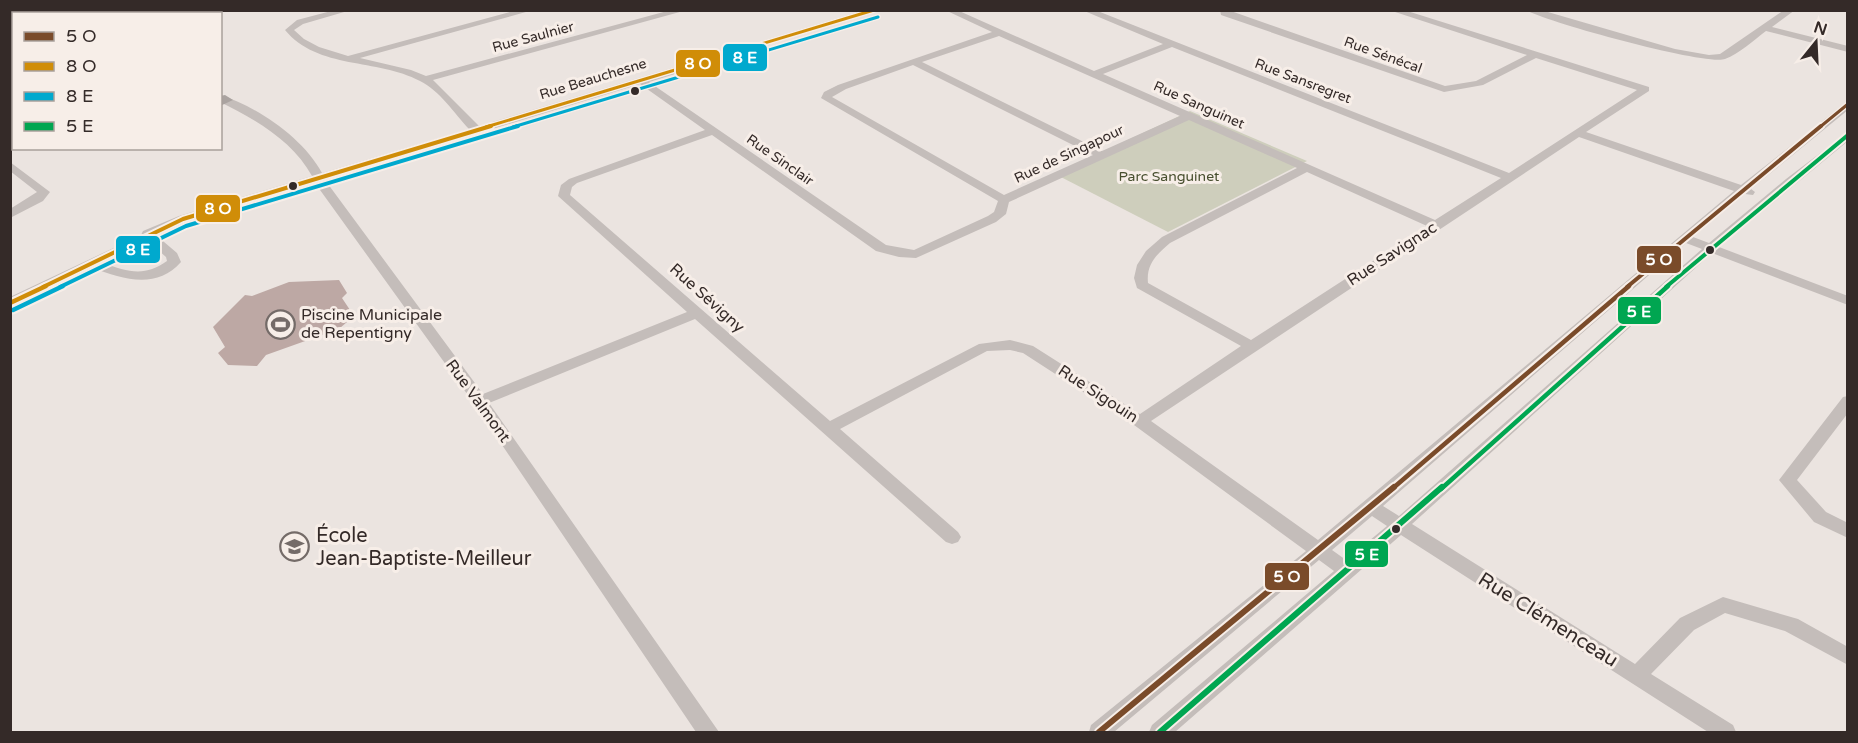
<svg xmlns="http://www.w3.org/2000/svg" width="1858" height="743" font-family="'Varela Round',sans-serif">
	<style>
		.green { fill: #cecebc }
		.building { fill: #bda8a4 }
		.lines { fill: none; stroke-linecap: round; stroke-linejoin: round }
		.minor { fill: #c4bdba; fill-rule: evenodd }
		.highway { fill: #aaa3a0; fill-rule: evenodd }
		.bus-1-far3-casing { stroke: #f7eee8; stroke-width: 6 }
		.bus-1-far2-casing { stroke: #f7eee8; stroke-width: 8 }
		.bus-1-far1-casing { stroke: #f7eee8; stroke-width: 9 }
		.bus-1-casing { stroke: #f7eee8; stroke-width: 10 }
		.bus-2-far2-casing { stroke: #f7eee8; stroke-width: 6 }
		.bus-2-far1-casing { stroke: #f7eee8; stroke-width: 8 }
		.bus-2-casing { stroke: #f7eee8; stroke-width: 9 }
		.bus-3-far2-casing { stroke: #f7eee8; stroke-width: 6 }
		.bus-3-far1-casing { stroke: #f7eee8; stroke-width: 8 }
		.bus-3-casing { stroke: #f7eee8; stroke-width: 9 }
		.bus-4-far2-casing { stroke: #f7eee8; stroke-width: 8 }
		.bus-4-far1-casing { stroke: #f7eee8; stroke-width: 9 }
		.bus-4-casing { stroke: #f7eee8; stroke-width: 10 }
		.bus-1-far3 { stroke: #7a4b2a; stroke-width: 3 }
		.bus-1-far2 { stroke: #7a4b2a; stroke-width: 4 }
		.bus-1-far1 { stroke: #7a4b2a; stroke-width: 4.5 }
		.bus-1 { stroke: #7a4b2a; stroke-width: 6 }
		.bus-2-far2 { stroke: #d08d08; stroke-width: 3 }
		.bus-2-far1 { stroke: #d08d08; stroke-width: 4 }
		.bus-2 { stroke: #d08d08; stroke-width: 4.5 }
		.bus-3-far2 { stroke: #00a9ce; stroke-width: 3 }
		.bus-3-far1 { stroke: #00a9ce; stroke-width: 4 }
		.bus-3 { stroke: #00a9ce; stroke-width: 4.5 }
		.bus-4-far2 { stroke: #00a651; stroke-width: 4 }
		.bus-4-far1 { stroke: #00a651; stroke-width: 4.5 }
		.bus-4 { stroke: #00a651; stroke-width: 6 }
		.bus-dot { fill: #342a28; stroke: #f7eee8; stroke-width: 2 }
		.labels { text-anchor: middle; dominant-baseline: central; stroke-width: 6; stroke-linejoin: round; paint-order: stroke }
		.far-street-label { font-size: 14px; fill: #342a28; stroke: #f7eee8 }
		.far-park-label { font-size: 14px; fill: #484f2f; stroke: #f7eee8 }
		.street-label { font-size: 16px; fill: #342a28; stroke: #f7eee8 }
		.poi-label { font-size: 16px; fill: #342a28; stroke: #f7eee8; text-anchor: start }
		.near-poi-label { font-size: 20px; fill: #342a28; stroke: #f7eee8; text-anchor: start }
		.near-street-label { font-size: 20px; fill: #342a28; stroke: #f7eee8 }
		.line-badge { stroke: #f7eee8; stroke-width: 2 }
		.badge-label { font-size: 16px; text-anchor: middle; font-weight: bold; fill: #fff }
	</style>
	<rect width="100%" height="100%" fill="#ebe4e0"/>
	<path class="green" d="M1190 111 1307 161 1168 232 1055 174Z"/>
	<path class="building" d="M339 280 347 293 342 298 354 316 340 328 333 327 322 335 266 355 257 366 228 365 218 353 225 347 213 327 245 295 252 296 289 282Z"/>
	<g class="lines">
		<path class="minor" d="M335 10H351L303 24 294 30 304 39 319 47 348 56 517 10H533L360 58 411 70 426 76 671 10H687L433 80 479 126 865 10H880L649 82 886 245 914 250 988 216 994 212 998 201 821 98 824 92 838 85 992 32 945 10H957L1094 71 1163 44 1082 10H1095L1509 173 1637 90 1536 58 1483 85 1444 92 1221 15 1220 10H1228L1445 86 1476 81 1527 55 1389 10H1404L1649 87V91L1586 132 1741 185 1848 101V110L1751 189 1755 192 1753 195 1745 194 1693 237 1709 243 1786 179 1848 132V141L1719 247 1848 296V305L1712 253 1412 524 1635 664 1680 618 1723 597 1798 619 1848 647V665L1785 631 1725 613 1694 630 1651 674 1733 725 1736 732H1708L1401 535 1175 732H1149L1152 725 1334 571 1319 560 1114 732H1089L1091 725 1306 551 1134 425 1023 353 1010 350 987 351 840 429 958 532 961 537 958 542 952 544 946 542 695 319 489 403 719 732H696L475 405 315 183 187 222 157 236 177 253 181 262C157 290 122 279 93 268L10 307V297L141 235 143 231 179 216 312 176C293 141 255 119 220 102V95C258 107 303 138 322 173L469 129C454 113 440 91 420 81 377 58 318 70 285 30L297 20ZM999 36 1180 116 1102 151 922 62ZM1172 47 1501 178 1435 220 1103 74ZM913 65 1093 155 1004 195 832 97 846 89ZM640 84 705 130 569 179 561 185 558 196 687 312 483 394 325 180ZM1189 120 1297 168 1162 237 1146 251 1137 265 1134 278 1137 288 1241 346 1140 414 1033 346 1010 340 979 344 830 421 570 195 572 187 577 183 712 135 876 251 899 257 916 258 996 222 1006 214 1009 202ZM1579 137 1734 191 1318 540 1151 421ZM1307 172 1427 226 1251 340 1148 283C1146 264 1157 254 1170 243ZM148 241 166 257 167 261C145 277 128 272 103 263ZM1686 243 1702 249 1399 516 1383 506ZM1372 516 1387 526 1346 560 1332 550Z
			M1526 10H1541L1675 49 1709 55 1720 54 1784 10H1795L1772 27 1848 46V52L1766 31C1754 40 1739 54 1725 59 1706 66 1546 22 1526 10Z
			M10 27 14 28V34L10 33Z
			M10 162 50 192 43 201 10 218V209L37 192 10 171Z
			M1848 396V413L1797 480 1826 512 1848 523V538L1814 522 1779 480 1843 397Z"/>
		<path class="highway" d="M96 10H118L114 14H92Z
			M166 10H188L184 14H162Z
			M14 43V51L10 52V44Z
			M10 62H14V70H10Z
			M225 95 233 100 220 106V96Z"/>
		<defs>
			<path id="bus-1-far3" d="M1820 127 1848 104"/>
			<path id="bus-1-far2" d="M1627 287 1821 126"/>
			<path id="bus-1-far1" d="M1392 489 1629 286"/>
			<path id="bus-1" d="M1099 732 1394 487"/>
			<path id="bus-2-far2" d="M486 127 874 10"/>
			<path id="bus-2-far1" d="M43 287 183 219 491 126"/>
			<path id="bus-2" d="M10 303 46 286"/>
			<path id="bus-3-far2" d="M513 127 878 17"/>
			<path id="bus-3-far1" d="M60 287 186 226 518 126"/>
			<path id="bus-3" d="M13 310 63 286"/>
			<path id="bus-4-far2" d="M1666 287 1848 135"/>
			<path id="bus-4-far1" d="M1441 489 1668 286"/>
			<path id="bus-4" d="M1160 732 1442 487"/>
		</defs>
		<use href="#bus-1-far3" class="bus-1-far3-casing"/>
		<use href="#bus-1-far2" class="bus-1-far2-casing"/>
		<use href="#bus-1-far1" class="bus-1-far1-casing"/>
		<use href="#bus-1" class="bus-1-casing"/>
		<use href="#bus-2-far2" class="bus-2-far2-casing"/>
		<use href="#bus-2-far1" class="bus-2-far1-casing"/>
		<use href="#bus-2" class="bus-2-casing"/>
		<use href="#bus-3-far2" class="bus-3-far2-casing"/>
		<use href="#bus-3-far1" class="bus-3-far1-casing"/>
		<use href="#bus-3" class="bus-3-casing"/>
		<use href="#bus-4-far2" class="bus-4-far2-casing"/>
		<use href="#bus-4-far1" class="bus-4-far1-casing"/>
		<use href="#bus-4" class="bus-4-casing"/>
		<use href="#bus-1-far3" class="bus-1-far3"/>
		<use href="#bus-1-far2" class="bus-1-far2"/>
		<use href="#bus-1-far1" class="bus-1-far1"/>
		<use href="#bus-1" class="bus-1"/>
		<use href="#bus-2-far2" class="bus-2-far2"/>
		<use href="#bus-2-far1" class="bus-2-far1"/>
		<use href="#bus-2" class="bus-2"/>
		<use href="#bus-3-far2" class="bus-3-far2"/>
		<use href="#bus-3-far1" class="bus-3-far1"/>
		<use href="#bus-3" class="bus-3"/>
		<use href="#bus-4-far2" class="bus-4-far2"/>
		<use href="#bus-4-far1" class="bus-4-far1"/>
		<use href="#bus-4" class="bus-4"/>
	</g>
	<defs>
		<symbol id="stadium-ring" viewBox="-11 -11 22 22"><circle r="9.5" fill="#f7eee8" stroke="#746b68" stroke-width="1.5"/><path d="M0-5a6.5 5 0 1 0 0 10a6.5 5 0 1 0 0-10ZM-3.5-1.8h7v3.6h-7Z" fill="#746b68"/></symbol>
		<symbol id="school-ring" viewBox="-11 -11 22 22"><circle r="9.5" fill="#f7eee8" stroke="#746b68" stroke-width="1.5"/><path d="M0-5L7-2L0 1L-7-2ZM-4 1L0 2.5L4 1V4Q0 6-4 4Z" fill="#746b68"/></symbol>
	</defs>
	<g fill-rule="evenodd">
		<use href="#stadium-ring" x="264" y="308" width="33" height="33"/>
		<use href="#school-ring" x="278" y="530" width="33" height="33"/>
	</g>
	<g class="bus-dot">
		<circle cx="635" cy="91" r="5"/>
		<circle cx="293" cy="186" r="5"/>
		<circle cx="1710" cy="250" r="5"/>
		<circle cx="1396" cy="529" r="5"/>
	</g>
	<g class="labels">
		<g class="far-street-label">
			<text transform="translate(533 37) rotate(-15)">Rue Saulnier</text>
			<text transform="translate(1383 55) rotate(20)">Rue Sénécal</text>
			<text transform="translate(593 79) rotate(-17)">Rue Beauchesne</text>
			<text transform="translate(1303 81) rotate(21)">Rue Sansregret</text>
			<text transform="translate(1199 105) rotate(24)">Rue Sanguinet</text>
			<text transform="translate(1069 154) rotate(-25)">Rue de Singapour</text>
			<text transform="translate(780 160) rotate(35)">Rue Sinclair</text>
		</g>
		<g class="far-park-label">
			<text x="1169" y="176">Parc Sanguinet</text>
		</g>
		<g class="street-label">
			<text transform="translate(1392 254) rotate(-33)">Rue Savignac</text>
			<text transform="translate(707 298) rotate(42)">Rue Sévigny</text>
			<text transform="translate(1098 394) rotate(33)">Rue Sigouin</text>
			<text transform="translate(478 401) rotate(54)">Rue Valmont</text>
		</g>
		<g class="poi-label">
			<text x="301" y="315">Piscine Municipale<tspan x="301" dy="18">de Repentigny</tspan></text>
		</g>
		<g class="near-poi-label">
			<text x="316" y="536">École<tspan x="316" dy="23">Jean-Baptiste-Meilleur</tspan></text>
		</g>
		<g class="near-street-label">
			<text transform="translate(1548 620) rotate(32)">Rue Clémenceau</text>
		</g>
	</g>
	<g class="line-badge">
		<rect x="722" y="43" width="46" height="29" rx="6" fill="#00a9ce"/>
		<rect x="675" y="49" width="46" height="29" rx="6" fill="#d08d08"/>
		<rect x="195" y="194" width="46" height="29" rx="6" fill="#d08d08"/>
		<rect x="115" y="235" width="46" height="29" rx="6" fill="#00a9ce"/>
		<rect x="1636" y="245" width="46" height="29" rx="6" fill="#7a4b2a"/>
		<rect x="1617" y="296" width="45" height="29" rx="6" fill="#00a651"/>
		<rect x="1344" y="540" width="45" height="28" rx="6" fill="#00a651"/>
		<rect x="1264" y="562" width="46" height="29" rx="6" fill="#7a4b2a"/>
	</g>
	<g class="badge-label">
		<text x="745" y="63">8 E</text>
		<text x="698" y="69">8 O</text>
		<text x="218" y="214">8 O</text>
		<text x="138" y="255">8 E</text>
		<text x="1659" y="265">5 O</text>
		<text x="1639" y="317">5 E</text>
		<text x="1367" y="560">5 E</text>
		<text x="1287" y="582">5 O</text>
	</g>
	<rect width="1858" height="743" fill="none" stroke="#342a28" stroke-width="24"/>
	<rect x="12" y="12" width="210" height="138" fill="#f7eee8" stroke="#a9a09b" stroke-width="1.5"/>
	<rect x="24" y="32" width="30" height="9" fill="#7a4b2a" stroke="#a9a09b" stroke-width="1.5"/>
	<text x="66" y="42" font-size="18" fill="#342a28">5 O</text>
	<rect x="24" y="62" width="30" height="9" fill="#d08d08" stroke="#a9a09b" stroke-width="1.5"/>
	<text x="66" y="72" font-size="18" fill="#342a28">8 O</text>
	<rect x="24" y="92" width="30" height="9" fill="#00a9ce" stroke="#a9a09b" stroke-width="1.5"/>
	<text x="66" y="102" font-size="18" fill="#342a28">8 E</text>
	<rect x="24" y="122" width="30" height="9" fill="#00a651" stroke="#a9a09b" stroke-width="1.5"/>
	<text x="66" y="132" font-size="18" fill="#342a28">5 E</text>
	<g transform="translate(1816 42) rotate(18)" stroke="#f7eee8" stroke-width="4.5" paint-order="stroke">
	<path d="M0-4.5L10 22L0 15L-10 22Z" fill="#342a28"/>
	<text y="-9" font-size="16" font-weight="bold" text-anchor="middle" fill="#342a28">N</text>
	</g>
</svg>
